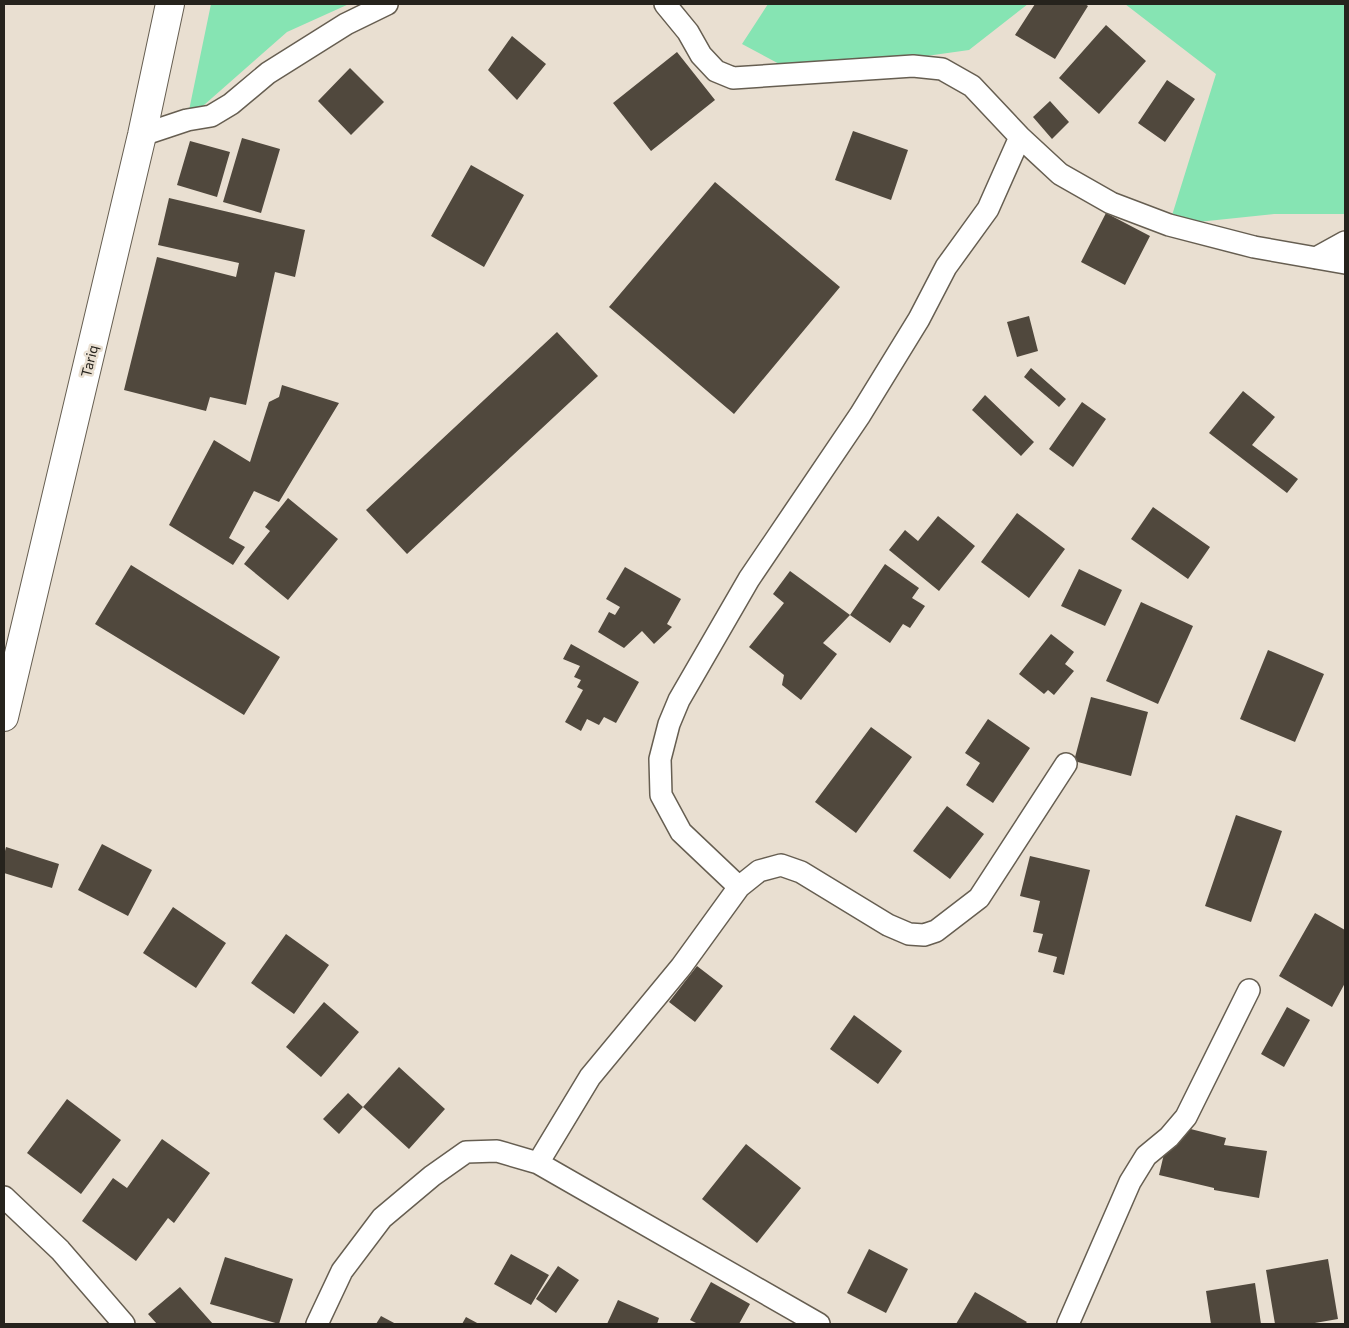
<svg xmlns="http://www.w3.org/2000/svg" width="1349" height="1328" font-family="Commissioner,sans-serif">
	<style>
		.green { fill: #86e4b3 }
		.building { fill: #50483d }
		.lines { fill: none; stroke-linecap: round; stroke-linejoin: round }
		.minor-casing { stroke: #665e51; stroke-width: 24 }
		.secondary-casing { stroke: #665e51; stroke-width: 30 }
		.minor { stroke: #fff; stroke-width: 21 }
		.secondary { stroke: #fff; stroke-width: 28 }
		.labels { text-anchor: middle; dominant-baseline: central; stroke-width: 5; stroke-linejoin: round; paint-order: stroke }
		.street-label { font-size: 14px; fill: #26231d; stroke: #e9dfd1 }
	</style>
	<rect width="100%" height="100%" fill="#e9dfd1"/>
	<path class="green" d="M211 4H349L287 32 187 120Z
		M768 4H1028L969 50 798 74 742 44Z
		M1125 4H1345V214H1274L1169 225 1216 74Z"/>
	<path class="building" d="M1035 4H1085L1088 6 1055 59 1015 35Z
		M1106 25 1146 61 1099 114 1059 78Z
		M512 36 546 64 517 100 488 70Z
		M677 52 715 100 651 151 613 103Z
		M350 68 384 102 351 135 318 101Z
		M1167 80 1195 99 1165 142 1138 123Z
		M1050 101 1069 122 1052 139 1033 117Z
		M853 131 908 150 891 200 835 180Z
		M242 138 280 149 261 213 223 202Z
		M190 141 230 152 217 197 177 185Z
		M471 165 524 195 484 267 431 236Z
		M715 182 840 287 734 414 609 307Z
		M169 198 305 230 295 277 275 272 246 405 210 397 206 411 124 390 157 257 236 277 239 263 158 245Z
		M1106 213 1150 236 1125 285 1081 262Z
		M1029 316 1038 351 1017 357 1007 322Z
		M557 332 598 376 407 554 366 510Z
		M1031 368 1066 399 1059 407 1024 377Z
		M282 385 339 403 279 502 254 491 229 538 245 547 233 565 169 525 214 440 250 462 269 402 279 397Z
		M1243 391 1275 417 1252 445 1298 479 1287 493 1209 433Z
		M985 395 1034 442 1021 456 972 410Z
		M1082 402 1106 419 1073 467 1049 449Z
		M288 498 338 539 288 600 244 564 270 531 265 527Z
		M1153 507 1210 547 1188 579 1131 539Z
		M1017 513 1065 549 1029 598 981 562Z
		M938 516 975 546 939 591 889 550 905 530 918 541Z
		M885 564 919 588 912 598 925 606 910 628 903 624 890 643 850 615Z
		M131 565 280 657 244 715 95 624Z
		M625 567 681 599 667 624 672 627 654 644 642 631 624 648 598 632 609 612 615 615 620 607 606 599Z
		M1079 569 1122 590 1105 626 1061 606Z
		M790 571 850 615 823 643 837 654 801 700 782 685 784 675 749 647 784 603 773 594Z
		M1141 602 1193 626 1158 704 1106 681Z
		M1051 634 1074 652 1065 664 1074 671 1054 695 1048 690 1044 694 1019 674Z
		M571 644 639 682 616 723 604 717 599 725 587 719 581 731 565 722 583 690 577 687 581 680 574 677 580 666 563 659Z
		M1268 650 1324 674 1295 742 1240 719Z
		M1091 697 1148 712 1131 776 1074 761Z
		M988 719 1030 748 993 803 966 785 980 763 965 753Z
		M871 727 912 757 856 833 815 802Z
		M947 806 984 834 950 879 913 851Z
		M1236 815 1282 831 1251 922 1205 906Z
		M102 844 152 870 128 916 78 890Z
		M6 847 59 864 52 888 4 873V855Z
		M1030 856 1090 870 1064 975 1053 972 1057 957 1038 952 1043 934 1033 932 1040 901 1020 896Z
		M173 907 226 943 196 988 143 953Z
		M1315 913 1345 930V983L1332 1007 1279 976Z
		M286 934 329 965 294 1014 251 983Z
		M697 966 723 986 695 1022 669 1002Z
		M324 1002 359 1032 321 1077 286 1047Z
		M1287 1007 1310 1020 1284 1067 1261 1054Z
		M854 1015 902 1051 878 1084 830 1049Z
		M399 1067 445 1109 409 1149 363 1107 339 1134 323 1119 348 1093 363 1107Z
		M67 1099 121 1140 81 1194 27 1153Z
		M1171 1124 1226 1138 1224 1145 1267 1151 1259 1198 1214 1190V1188L1159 1175Z
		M162 1139 210 1173 174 1223 168 1218 136 1261 82 1221 113 1178 127 1188Z
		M746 1144 801 1188 757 1243 702 1199Z
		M869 1249 908 1269 886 1313 847 1293Z
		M511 1254 549 1275 531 1305 494 1284Z
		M225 1257 293 1279 279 1324 210 1304Z
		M1328 1259 1338 1319 1309 1324H1275L1266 1270Z
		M558 1266 579 1280 556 1313 536 1299Z
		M711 1282 750 1304 739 1324H698L690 1320Z
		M1255 1283 1261 1324H1211L1206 1291Z
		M180 1287 213 1324H157L148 1314Z
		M975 1292 1027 1322 1025 1324H956Z
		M618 1300 659 1318 657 1324H607Z
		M381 1316 396 1324H376Z
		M466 1317 479 1324H462Z"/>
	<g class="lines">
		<defs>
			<path id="minor" d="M665 4 688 32 701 55 716 71 733 78 913 66 942 69 972 86 1020 137 1060 174 1111 203 1169 225 1254 247 1345 263
				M142 135 187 120 211 116 231 104 268 73 346 24 387 4
				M1316 258 1345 242
				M739 887 681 832 661 795 660 759 669 724 679 700 749 579 860 415 919 319 946 267 988 209 1020 137
				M538 1163 590 1077 681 967 739 887 759 871 781 865 801 872 888 925 909 934 924 935 936 931 979 898 1066 764
				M4 1197 60 1250 124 1324
				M317 1324 342 1271 382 1218 432 1176 466 1152 497 1151 538 1163 819 1324
				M1068 1324 1130 1182 1146 1156 1169 1137 1186 1117 1249 990"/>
			<path id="secondary" d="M4 717 142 135 170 4"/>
		</defs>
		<use href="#minor" class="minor-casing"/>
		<use href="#secondary" class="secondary-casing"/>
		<use href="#minor" class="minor"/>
		<use href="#secondary" class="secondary"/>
	</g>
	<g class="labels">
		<g class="street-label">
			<text transform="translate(89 361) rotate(-76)">Tariq</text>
		</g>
	</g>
	<rect width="1349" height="1328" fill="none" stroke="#26231d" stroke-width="10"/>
</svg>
